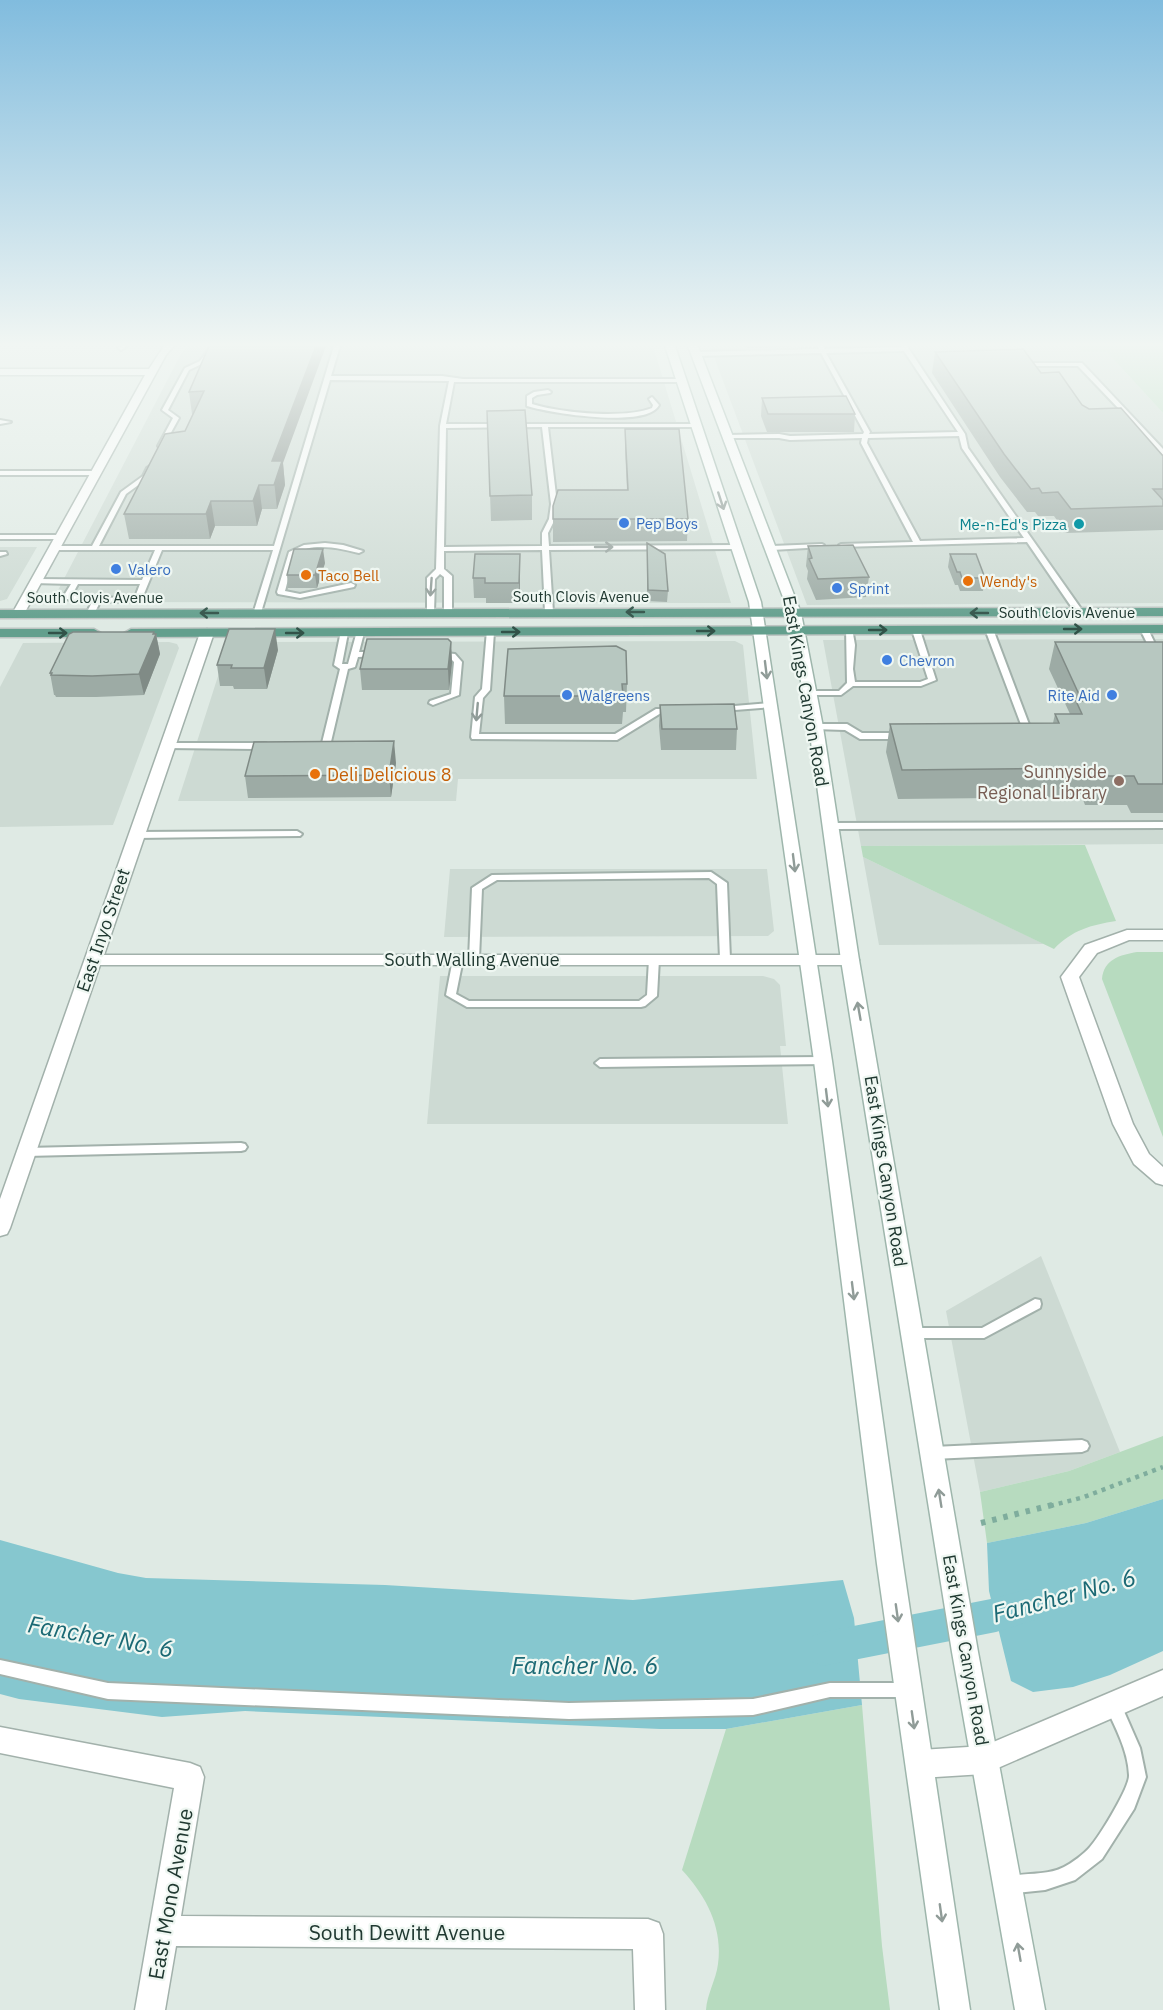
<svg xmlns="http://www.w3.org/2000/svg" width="1163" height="2010" font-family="'IBM Plex Sans',sans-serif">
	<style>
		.built { fill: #cddad3 }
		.green { fill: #b7dbbf }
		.water { fill: #86c7cf }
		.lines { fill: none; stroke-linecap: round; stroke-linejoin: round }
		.canal { fill: #86c7cf; fill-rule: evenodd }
		.lane-casing { stroke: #a2b1ab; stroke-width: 4 }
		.street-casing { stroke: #a2b1ab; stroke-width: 3 }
		.secondary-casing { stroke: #9eb6ac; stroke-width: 3 }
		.primary-casing { stroke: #bcc4c1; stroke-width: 3 }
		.path-far1 { stroke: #7fad9d; stroke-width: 4.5; stroke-dasharray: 4 5; stroke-linecap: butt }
		.path { stroke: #7fad9d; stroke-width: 6; stroke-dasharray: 4.5 7; stroke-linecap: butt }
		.lane { fill: #fff; fill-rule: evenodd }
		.street { fill: #fff; fill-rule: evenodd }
		.secondary { fill: #fff; fill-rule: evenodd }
		.primary { fill: #639f8d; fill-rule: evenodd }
		.wall { fill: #9daba5 }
		.shaded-wall { fill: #808b86 }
		.building { fill: #b7c7c0; stroke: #808b86; stroke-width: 1.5 }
		.oneway { stroke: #909c98 }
		.oneway2 { stroke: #315248 }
		.shop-dot { fill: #3f7fe0; stroke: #eff7f2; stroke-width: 2 }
		.culture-dot { fill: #0f9aa8; stroke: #eff7f2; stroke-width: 2 }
		.food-dot { fill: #e8710a; stroke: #eff7f2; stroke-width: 2 }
		.education-dot { fill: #8d6e63; stroke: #eff7f2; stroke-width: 2 }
		.labels { text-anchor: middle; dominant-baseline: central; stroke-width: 4.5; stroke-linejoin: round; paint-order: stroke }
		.far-shop-label { font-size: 15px; fill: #366cbe; stroke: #eff7f2; text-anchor: start }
		.far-culture-label { font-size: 15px; fill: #0d838f; stroke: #eff7f2; text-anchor: end }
		.far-food-label { font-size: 15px; fill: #c56008; stroke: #eff7f2; text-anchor: start }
		.far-street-label { font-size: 15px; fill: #203931; stroke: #eff7f2 }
		.street-label { font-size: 18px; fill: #203931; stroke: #eff7f2 }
		.education-label { font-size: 18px; fill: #785e54; stroke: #eff7f2; text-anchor: end }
		.food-label { font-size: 18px; fill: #c56008; stroke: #eff7f2; text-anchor: start }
		.near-street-label { font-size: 21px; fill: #203931; stroke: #eff7f2 }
		.near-water-label { font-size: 24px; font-style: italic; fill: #1b6974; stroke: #eff7f2 }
	</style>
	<rect width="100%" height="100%" fill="#dfeae4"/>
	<path class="built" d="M188 346H653L731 603 60 602 54 598 182 352Z
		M710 346H1077L1083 352H1107L1163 413V603L807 605Z
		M0 547H37L7 599 0 601Z
		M1163 639V844L861 846 823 640Z
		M735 641 743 645 757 779H458L456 801H178L228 645 236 642Z
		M169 642 177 644 179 648 113 825 0 827V687L23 643Z
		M863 857 1044 944 879 945Z
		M450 869H767L774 931 768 936 444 937Z
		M440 976H763L774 979 780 985 786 1046H780L788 1124H427Z
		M1041 1256 1120 1452 1069 1471 980 1492 946 1311Z"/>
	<path class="green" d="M1077 346H1163V413L1107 352H1083Z
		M1085 845 1116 921C1091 925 1072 930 1054 949L863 857 861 846Z
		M1137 952H1163V1137L1102 979C1104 959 1120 955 1137 952Z
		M1163 1436V1499L1086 1523 987 1543 980 1492 1069 1471Z
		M862 1705 882 1946 890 2010H706C707 1994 716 1980 718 1964 723 1927 706 1896 682 1870L726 1729Z"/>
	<path class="water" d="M1163 1499V1651L1110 1675 1073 1687 1033 1692 1011 1681 989 1591 987 1543 1086 1523Z
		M0 1540 118 1573 146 1578 385 1585 633 1600 843 1580 854 1618 862 1705 726 1729H660L245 1711 162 1717 19 1699 0 1694Z"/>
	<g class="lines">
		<path class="canal" d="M1028 1589 1041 1594 1046 1606 1041 1618 996 1632 823 1666 810 1661 804 1649 810 1637 823 1632 996 1598Z"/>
		<defs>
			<path id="lane" d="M121 346H127L121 350 118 348Z
				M211 346H217L204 363 189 370 168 410 179 418 163 447H159L158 446 173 418 162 410 185 368 200 361Z
				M334 346H340L331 376H442L463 379H683L684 380 681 382H454L446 424H698V426L696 427H548L557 504 555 519 548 533 549 546 737 545 741 547 737 549 549 550 553 612 549 614 545 612 542 550 444 551V569L452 576V613L448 615 444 613V577L440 574 435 579 434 613 427 615V578L436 569 440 426 449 381 330 380 260 616 253 614 273 550H162L141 601 100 602 94 614 90 616 86 614 92 602 67 599 63 597 71 584 33 583 32 581 36 579 142 580 155 550H54L50 548 54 546H92L121 492 143 476 147 468 150 466 153 468 148 478 126 494 99 546H274ZM542 427 551 504 549 519 542 533V546L444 547 446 428ZM78 584H140L135 597 97 598 72 595Z
				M817 346H823L825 349 902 347 901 346H907L965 434 968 448 1084 613 1083 615H1077L1027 542 839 547V545L841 544 913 542 861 443 862 438 790 440 779 438H725V436L727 435 779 434 790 436 863 434 864 432 821 353 696 356 693 354 696 352 819 349ZM904 351 958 432 869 434 870 432 826 353ZM959 436 962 448 1024 538 920 541 867 443 868 438Z
				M1022 363H1082L1163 449V455L1078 366H1020V364Z
				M548 390 551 392 550 393 537 395 532 398V404C561 413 624 419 652 408L653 405 649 399 652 397 659 405C647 429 549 413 527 406V396L534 392Z
				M0 420 11 422 0 424Z
				M0 471H95L98 473 95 475H0Z
				M0 535H60L63 537 60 539H0Z
				M325 543 343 545 363 551 359 553C344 549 310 541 297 554 291 559 288 582 285 591L300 594 351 583 355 585 354 587 300 598 278 594 277 592 289 552 304 545Z
				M822 544 824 545V547L772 550 768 548 772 546Z
				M0 552H6L7 554 0 556Z
				M986 627 993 629 1033 735 1032 737H1026L1025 735 985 629Z
				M1141 627H1147L1159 652 1163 653V658L1153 655 1140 629Z
				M846 628H852L855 645 853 669 855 682H920L928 679 912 630 916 628 920 630 936 680 921 686H853L841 695H807L806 693 810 691H839L847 683Z
				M487 630H493L494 632 490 690 483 698 479 734H615L656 709H674L678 711 674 713H661L617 740 472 739 471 737 475 697 482 689Z
				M341 631H347L348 633 342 664H348L357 631H363L364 633 359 652H377L381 654 377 656 358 657 355 667 348 669 330 746C327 750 317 750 314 746L315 744 322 743 340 669 334 665Z
				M435 652 455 654 462 662 459 695 433 705 429 703 430 701 451 694 454 662 450 658 435 656Z
				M770 703 774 705 773 707 722 711 718 709 722 707Z
				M816 724H847L862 733H903L907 736 903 739H860L845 730 813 729 812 727Z
				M168 743H266L270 746 266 749 165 748 164 746Z
				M1163 822V828L830 829 825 826 830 823Z
				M297 831 302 834 300 836 136 838 131 835 136 832Z
				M711 872 727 883 730 959 729 961H721L720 959 717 884 709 878 497 880 482 889 479 959 474 962 469 959 472 888 492 875Z
				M458 956 463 959 456 994 469 1001H639L647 995 649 959 654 956 659 959 657 996 645 1006 641 1007H467L446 995 453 959Z
				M823 1057 827 1058 828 1061 827 1064 600 1067 595 1063 600 1059Z
				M241 1143 245 1144 247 1147 245 1150 241 1151 26 1156 22 1155 20 1152 22 1149 26 1148Z
				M1035 1299 1040 1300 1041 1304 1040 1308 984 1338H913L908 1337 907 1333 908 1329 913 1328H982Z
				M1082 1440 1087 1442 1089 1446 1087 1450 1082 1452 933 1459 928 1457 926 1453 928 1449 933 1447Z
				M0 1660 108 1683 569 1703 753 1699 830 1683H908L914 1685 916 1690 914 1695 908 1697H830L753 1715 569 1719 108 1699 0 1674Z
				M1113 1697 1119 1700 1140 1748 1146 1777 1134 1809 1102 1859 1075 1880 1045 1890 1007 1894 1001 1891 998 1885 1001 1879C1021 1871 1045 1877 1064 1867 1072 1863 1084 1854 1090 1847 1099 1837 1130 1787 1129 1775 1128 1750 1115 1727 1105 1705L1107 1700Z"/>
			<path id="street" d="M164 346H174L166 355 24 614 23 617H13L12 614 145 375H0V369H149Z
				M207 629 214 633 104 955H850L856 956 859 960 856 964 850 965H100L10 1228 7 1234 0 1236V1199L200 633Z
				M1127 930H1163V940H1129L1097 953 1079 977 1133 1124 1149 1154 1163 1167V1185L1156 1183 1134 1164 1113 1124 1061 977 1085 945Z
				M1163 1670V1696L984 1774 920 1778 910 1774 906 1764 910 1754 920 1750 984 1746Z
				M0 1727 190 1763 200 1767 204 1777 181 1916 648 1919 659 1923 663 1934 665 2010H635L633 1949 176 1946 165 2010H135L174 1788 0 1753Z"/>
			<path id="secondary" d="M665 346H675L761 602 832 1061 903 1564 970 2010H940L877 1564 814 1061 749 602Z
				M688 346H698L801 613 823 727 859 960 978 1652 1045 2010H1015L952 1652 841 960 809 727 789 613Z"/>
			<path id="primary" d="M1163 608V616L0 618V610Z
				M1163 625V633L131 637 124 633 131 629Z
				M0 629H94L101 633 94 637H0Z"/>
		</defs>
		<use href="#lane" class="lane-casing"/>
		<use href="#street" class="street-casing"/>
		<use href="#secondary" class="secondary-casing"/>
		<use href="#primary" class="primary-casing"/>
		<path class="path-far1" d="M1050 1506 1084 1497 1163 1467"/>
		<path class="path" d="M981 1523 1056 1504"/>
		<use href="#lane" class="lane"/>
		<use href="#street" class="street"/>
		<use href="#secondary" class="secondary"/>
		<use href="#primary" class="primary"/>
	</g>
	<path class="wall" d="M209 346 283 463 285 485 277 509H262L257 526H215L210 539H129L124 514 185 431 193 414H192L189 392Z
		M746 346H792V347L747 348Z
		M935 352 1041 373 1082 405 1163 456V530L1066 533 1054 516H1038L1035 512H1027L1000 477 932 373Z
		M762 398 855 414 854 432H767L761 416Z
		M487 411 532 495V520L491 521Z
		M625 429 688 519 687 541 553 542V506L627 490 625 450Z
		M647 543 668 591 667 602 647 601Z
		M808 546 869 577 866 597 816 600 807 579 808 571 806 566Z
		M950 554 985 578 983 591H960L958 585H955L948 567Z
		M325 563 317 588H288L287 575Z
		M520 573V603H486V598H474L473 578Z
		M154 634H156L160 654 144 695 96 697H56L55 695H54L50 673Z
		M451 642 452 663 449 690H362L360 669Z
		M1055 642H1163V813H1131L1127 805H1085L1082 797 898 799 886 752 890 724 1053 723 1055 714H1070L1049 669Z
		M278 650 267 689H234L233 686H220L217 665Z
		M627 684 626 712H623L622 724H505L504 696Z
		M660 705 737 729 736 750H661L659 726Z
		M396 763 391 797 248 798 245 776Z"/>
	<path class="shaded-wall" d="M316 346H326L283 463 285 485 277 509 272 461Z
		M259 485 262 509 257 526 253 501Z
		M211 501 215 526 210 539 206 514Z
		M323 549 325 563 317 588 315 575Z
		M520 554V603L519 583Z
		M275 629 278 650 267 689 264 668Z
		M154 632 155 637 156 634 160 654 144 695 139 674Z
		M451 642 452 663 449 690 448 669Z
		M394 741 396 763 391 797 389 775Z"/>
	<path class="building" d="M209 346H316L272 461H282L274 485H259L253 501H211L206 514H124L165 434 185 431 204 391 189 392Z
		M1023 349 1041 373 1059 372 1082 405 1089 409 1121 408 1163 456V489H1153L1163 500V506L1071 509 1058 492 1042 493 1039 488 1031 489 1004 454 935 352Z
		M846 396 855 414H768L762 398Z
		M525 410 532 495 490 496 487 411Z
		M625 429H679L688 519H553V506L558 490H628Z
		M647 543 665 554 668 591 648 590Z
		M853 545 869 577 818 579 809 559 812 558 808 546Z
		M294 549H323L315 575H287Z
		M475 554H520L519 583H485V578H473Z
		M950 554H976L985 578H962L960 572H957Z
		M229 629H275L264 668H231L232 665H217Z
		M73 632H154L153 634H156L139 674 92 676 51 675 52 673H50L69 634Z
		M367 639H448L451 642 448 669H360Z
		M1055 642H1163V784H1138L1134 776H1091L1088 768 902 770 890 724 1059 723 1055 714H1082L1076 701H1082Z
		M616 646 626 651 627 684H622L623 696H504L508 649Z
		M734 704 737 729H662L660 705Z
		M394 741 389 775 245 776 254 742Z"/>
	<defs><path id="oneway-shaft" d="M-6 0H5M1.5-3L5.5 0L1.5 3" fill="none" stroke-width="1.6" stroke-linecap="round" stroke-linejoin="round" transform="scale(1.5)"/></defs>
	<g class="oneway">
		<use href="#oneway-shaft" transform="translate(721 501) rotate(72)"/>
		<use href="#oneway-shaft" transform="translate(604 547)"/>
		<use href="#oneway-shaft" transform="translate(431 587) rotate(94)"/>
		<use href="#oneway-shaft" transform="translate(766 670) rotate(83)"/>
		<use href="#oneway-shaft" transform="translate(477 712) rotate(95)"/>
		<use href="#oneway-shaft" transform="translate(794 863) rotate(83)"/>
		<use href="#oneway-shaft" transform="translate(859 1011) rotate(-100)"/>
		<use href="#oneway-shaft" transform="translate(827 1098) rotate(83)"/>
		<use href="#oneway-shaft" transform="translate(853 1291) rotate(83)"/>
		<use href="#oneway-shaft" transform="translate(940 1498) rotate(-99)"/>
		<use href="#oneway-shaft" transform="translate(897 1613) rotate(82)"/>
		<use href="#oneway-shaft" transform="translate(913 1720) rotate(82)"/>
		<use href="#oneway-shaft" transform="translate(941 1913) rotate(82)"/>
		<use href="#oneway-shaft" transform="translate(1019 1952) rotate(-100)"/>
	</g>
	<g class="oneway2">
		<use href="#oneway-shaft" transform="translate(635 612) rotate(-180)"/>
		<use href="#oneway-shaft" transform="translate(209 613) rotate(-180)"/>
		<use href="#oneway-shaft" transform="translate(979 613) rotate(180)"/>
		<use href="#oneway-shaft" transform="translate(1073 629)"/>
		<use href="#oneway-shaft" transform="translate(878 630)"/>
		<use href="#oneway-shaft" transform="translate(706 631)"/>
		<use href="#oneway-shaft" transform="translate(511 632)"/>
		<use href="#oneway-shaft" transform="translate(58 633)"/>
		<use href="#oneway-shaft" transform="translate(295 633)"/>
	</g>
	<linearGradient id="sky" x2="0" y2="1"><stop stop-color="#81bcde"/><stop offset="0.55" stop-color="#f1f6f3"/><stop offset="1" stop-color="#f1f6f3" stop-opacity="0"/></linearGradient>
	<rect width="1163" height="627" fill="url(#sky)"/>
	<g class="shop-dot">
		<circle cx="624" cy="523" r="6"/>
		<circle cx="116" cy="569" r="6"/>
		<circle cx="837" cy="588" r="6"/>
		<circle cx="887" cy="660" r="6"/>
		<circle cx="567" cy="695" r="6"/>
		<circle cx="1112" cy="695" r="6"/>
	</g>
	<circle class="culture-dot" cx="1079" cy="524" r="6"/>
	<g class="food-dot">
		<circle cx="306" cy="575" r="6"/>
		<circle cx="968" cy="581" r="6"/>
		<circle cx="315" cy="774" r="6"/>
	</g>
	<circle class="education-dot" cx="1119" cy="781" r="6"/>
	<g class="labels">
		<g class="far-shop-label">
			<text x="636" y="523">Pep Boys</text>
			<text x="128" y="569">Valero</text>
			<text x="849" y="588">Sprint</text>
			<text x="899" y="660">Chevron</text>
			<text x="579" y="695">Walgreens</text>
			<text x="1100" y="695" text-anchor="end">Rite Aid</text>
		</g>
		<g class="far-culture-label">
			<text x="1067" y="524">Me-n-Ed's Pizza</text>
		</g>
		<g class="far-food-label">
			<text x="318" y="575">Taco Bell</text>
			<text x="980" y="581">Wendy's</text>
		</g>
		<g class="far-street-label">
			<text x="581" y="596">South Clovis Avenue</text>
			<text x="95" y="597">South Clovis Avenue</text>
			<text x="1067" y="612">South Clovis Avenue</text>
		</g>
		<g class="street-label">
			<text transform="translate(806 691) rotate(80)">East Kings Canyon Road</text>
			<text transform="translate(103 930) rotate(-71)">East Inyo Street</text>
			<text x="472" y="959">South Walling Avenue</text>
			<text transform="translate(886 1171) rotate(81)">East Kings Canyon Road</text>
			<text transform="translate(966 1650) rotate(80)">East Kings Canyon Road</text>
		</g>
		<g class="education-label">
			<text x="1107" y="771">Sunnyside<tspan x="1107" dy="21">Regional Library</tspan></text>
		</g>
		<g class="food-label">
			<text x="327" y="774">Deli Delicious 8</text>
		</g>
		<g class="near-street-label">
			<text transform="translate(170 1894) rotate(-80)">East Mono Avenue</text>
			<text x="407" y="1932">South Dewitt Avenue</text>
		</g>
		<g class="near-water-label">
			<text transform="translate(1064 1595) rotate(-15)">Fancher No. 6</text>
			<text transform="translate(101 1636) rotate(10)">Fancher No. 6</text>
			<text x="585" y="1665">Fancher No. 6</text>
		</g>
	</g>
</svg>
